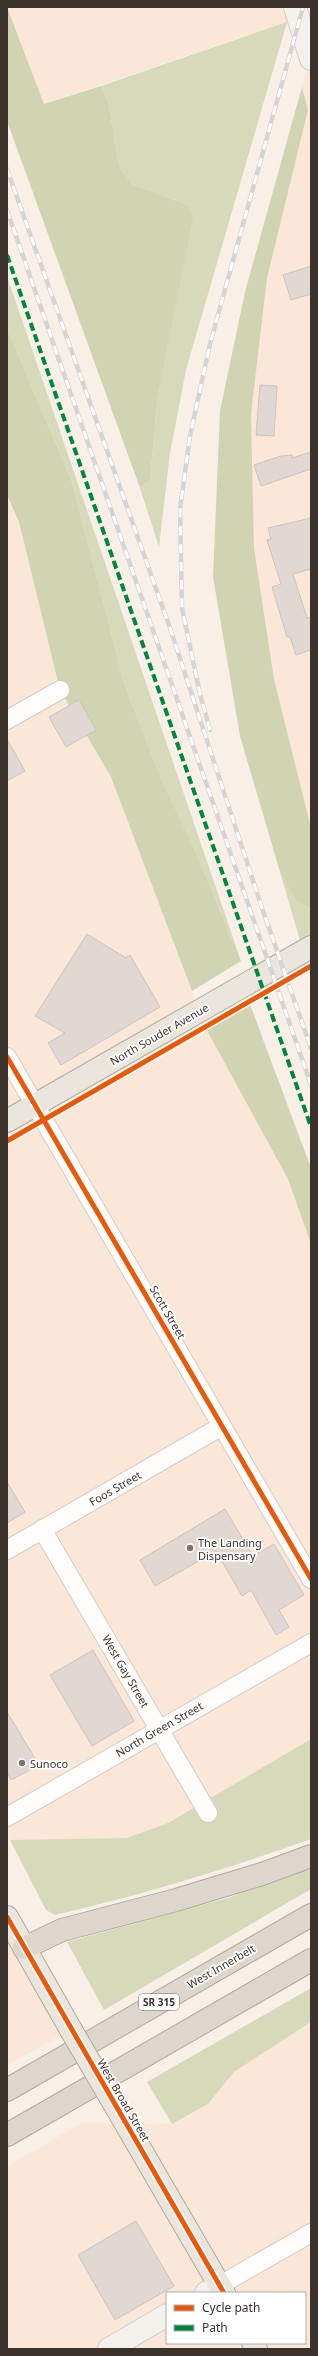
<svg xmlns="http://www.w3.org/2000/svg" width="318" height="2356" font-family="'Noto Sans',sans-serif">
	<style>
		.built { fill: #fae7d7; fill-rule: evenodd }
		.green { fill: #d7daba }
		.forest { fill: #d0d4b2 }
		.building { fill: #e2d8d3; stroke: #ccc4be }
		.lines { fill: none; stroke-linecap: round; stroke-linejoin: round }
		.street-casing { stroke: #d4cdc6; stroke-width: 20 }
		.secondary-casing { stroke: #d4cdc6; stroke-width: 24 }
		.primary-casing { stroke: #b2a89a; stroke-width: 24 }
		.highway-casing { stroke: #b2a89a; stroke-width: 24 }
		.street { stroke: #fefdfb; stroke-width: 18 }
		.secondary { stroke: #f4f1ed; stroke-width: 22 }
		.primary { stroke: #eae6de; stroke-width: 22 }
		.highway { stroke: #dcd6cc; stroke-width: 22 }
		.rail-casing { stroke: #d6d4d2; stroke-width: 4.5 }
		.rail { stroke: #fff; stroke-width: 3; stroke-dasharray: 9; stroke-linecap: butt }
		.primary-bridge-casing { stroke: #b2a89a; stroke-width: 24; stroke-linecap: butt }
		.primary-bridge { stroke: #eae6de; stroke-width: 22 }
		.quiet { stroke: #00873e; stroke-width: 4; stroke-dasharray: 8 4; stroke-linecap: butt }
		.cycleway-casing { stroke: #fff; stroke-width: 8 }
		.cycleway { stroke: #e8590c; stroke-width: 5 }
		.poi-dot { fill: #7c746d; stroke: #fff; stroke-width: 1.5 }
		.labels { text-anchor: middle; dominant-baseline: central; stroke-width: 3.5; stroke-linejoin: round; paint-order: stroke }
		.shield { fill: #fff; stroke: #75706b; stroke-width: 1 }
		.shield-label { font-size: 10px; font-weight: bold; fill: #3a322b }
		.street-label { font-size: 11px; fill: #3a322b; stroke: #fff }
		.poi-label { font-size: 11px; fill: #3a322b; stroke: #fff; text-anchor: start }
	</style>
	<rect width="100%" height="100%" fill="#f8efe7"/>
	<path class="built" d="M7 7H290L287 22 44 104Z
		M311 57V828L274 679 254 548 251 414 267 278 308 110 302 87Z
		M7 495 19 522 60 690 111 777 192 991 198 1012 288 1179 311 1244V1739L168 1823 127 1839 10 1840 7 1836Z
		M7 1917 71 2030 7 2065Z
		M311 2022V2349H7V2167L83 2122 172 2124 208 2104 234 2072ZM167 2293H305V2343H167Z"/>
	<path class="green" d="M287 22 186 370 170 453 159 547 140 488 150 480 158 393 188 205 132 184 119 166 108 100 101 86Z
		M7 277 21 317 241 961 193 845 162 781 125 686 72 482 7 328Z
		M280 872 296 901 311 909V978Z
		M311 1739V1839C227 1869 142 1895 55 1915L46 1910 10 1840 127 1838 168 1823Z
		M311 1864V1889L104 2010 67 1942 231 1897Z
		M311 1988V2022L234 2072 208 2104 172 2124 147 2082Z"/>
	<path class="forest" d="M7 7 44 104 101 86 108 100 119 166 132 184 188 205 193 219 158 393 150 480 140 488 7 121Z
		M302 87 308 110 267 278 251 414 254 548 274 679 311 828V909L296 901 280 872 240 736 213 577 220 411 245 292Z
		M7 328 72 482 125 686 162 781 193 845 241 961 192 991 111 777 60 690 19 522 7 495Z
		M248 999 311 1168V1244L288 1179 204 1025Z"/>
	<path class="building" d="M311 266V294L291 300 283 275Z
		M260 385 277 386 274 436 256 435Z
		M311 452V469L261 486 254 465 281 456 292 455V458Z
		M311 518V569L293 574 307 618 311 617V650L296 655 290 637H287L272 587 281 584 267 540 271 539 268 528Z
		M79 700 96 730 66 747 49 717Z
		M7 739 25 771 7 781Z
		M87 934 126 958 130 955 160 1007 61 1065 48 1043 65 1033 35 1016Z
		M7 1482 25 1512 7 1523Z
		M225 1509 253 1556 274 1544 304 1595 279 1610 289 1627 276 1635 251 1590 242 1596 216 1551 155 1586 140 1560Z
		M93 1650 134 1721 92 1746 50 1675Z
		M7 1712 39 1765 11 1780 7 1772Z
		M136 2221 174 2286 115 2320 78 2255Z"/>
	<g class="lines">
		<defs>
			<path id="street" d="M7 720 60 690
				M7 1057 311 1579
				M42 1529 208 1813
				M7 1550 222 1426
				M7 1817 311 1643
				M220 2285 311 2233"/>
			<path id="secondary" d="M295 7 311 59
				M206 2293 220 2285
				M109 2349 167 2315"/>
			<path id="primary" d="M7 1121 311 947
				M7 1917 71 2030
				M116 2107 224 2293
				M253 2343 256 2349"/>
			<path id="highway" d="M24 1948 62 1930 176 1900 262 1874 311 1856
				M7 2090 311 1915
				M7 2135 311 1960"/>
		</defs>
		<use href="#street" class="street-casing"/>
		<use href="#secondary" class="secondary-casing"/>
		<use href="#primary" class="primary-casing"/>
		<use href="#highway" class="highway-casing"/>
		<use href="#street" class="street"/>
		<use href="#secondary" class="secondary"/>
		<use href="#primary" class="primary"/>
		<use href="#highway" class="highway"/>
		<defs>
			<path id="rail" d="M7 169 170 628 262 908 311 1048
				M7 210 311 1085
				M210 730 200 694 182 608 180 509 190 436 210 344 303 7"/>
		</defs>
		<use href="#rail" class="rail-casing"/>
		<use href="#rail" class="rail"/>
		<defs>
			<path id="primary-bridge" d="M71 2030 116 2107"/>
		</defs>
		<use href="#primary-bridge" class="primary-bridge-casing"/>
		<use href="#primary-bridge" class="primary-bridge"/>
		<path class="quiet" d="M7 255 311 1127"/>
		<defs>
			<path id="cycleway" d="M7 1057 311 1579
				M7 1141 311 966
				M7 1917 224 2293"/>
		</defs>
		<use href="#cycleway" class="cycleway-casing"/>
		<use href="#cycleway" class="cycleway"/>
	</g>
	<g class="poi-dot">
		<circle cx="190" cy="1548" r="4"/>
		<circle cx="22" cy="1763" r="4"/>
	</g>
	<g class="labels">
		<rect class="shield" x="139" y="1994" width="40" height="16" rx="3"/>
		<g class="shield-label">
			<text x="159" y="2002">SR 315</text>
		</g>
		<g class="street-label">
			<text transform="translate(159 1034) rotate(-30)">North Souder Avenue</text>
			<text transform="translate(168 1312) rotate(60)">Scott Street</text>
			<text transform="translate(115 1488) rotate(-30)">Foos Street</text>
			<text transform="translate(126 1671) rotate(60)">West Gay Street</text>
			<text transform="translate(159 1729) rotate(-30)">North Green Street</text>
			<text transform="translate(221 1966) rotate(-30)">West Innerbelt</text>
			<text transform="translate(124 2100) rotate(60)">West Broad Street</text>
		</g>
		<g class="poi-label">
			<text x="198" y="1542">The Landing<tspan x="198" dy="13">Dispensary</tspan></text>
			<text x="30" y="1763">Sunoco</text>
		</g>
	</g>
	<rect width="318" height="2356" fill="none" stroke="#3a322b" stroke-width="16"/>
	<rect x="166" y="2292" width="140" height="52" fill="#ffffff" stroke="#b0adaa"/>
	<rect x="174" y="2305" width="20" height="6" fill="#e8590c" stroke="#b0adaa"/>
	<text x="202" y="2312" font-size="12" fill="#3a322b">Cycle path</text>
	<rect x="174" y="2325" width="20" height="6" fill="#00873e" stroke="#b0adaa"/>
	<text x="202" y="2332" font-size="12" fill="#3a322b">Path</text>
</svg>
